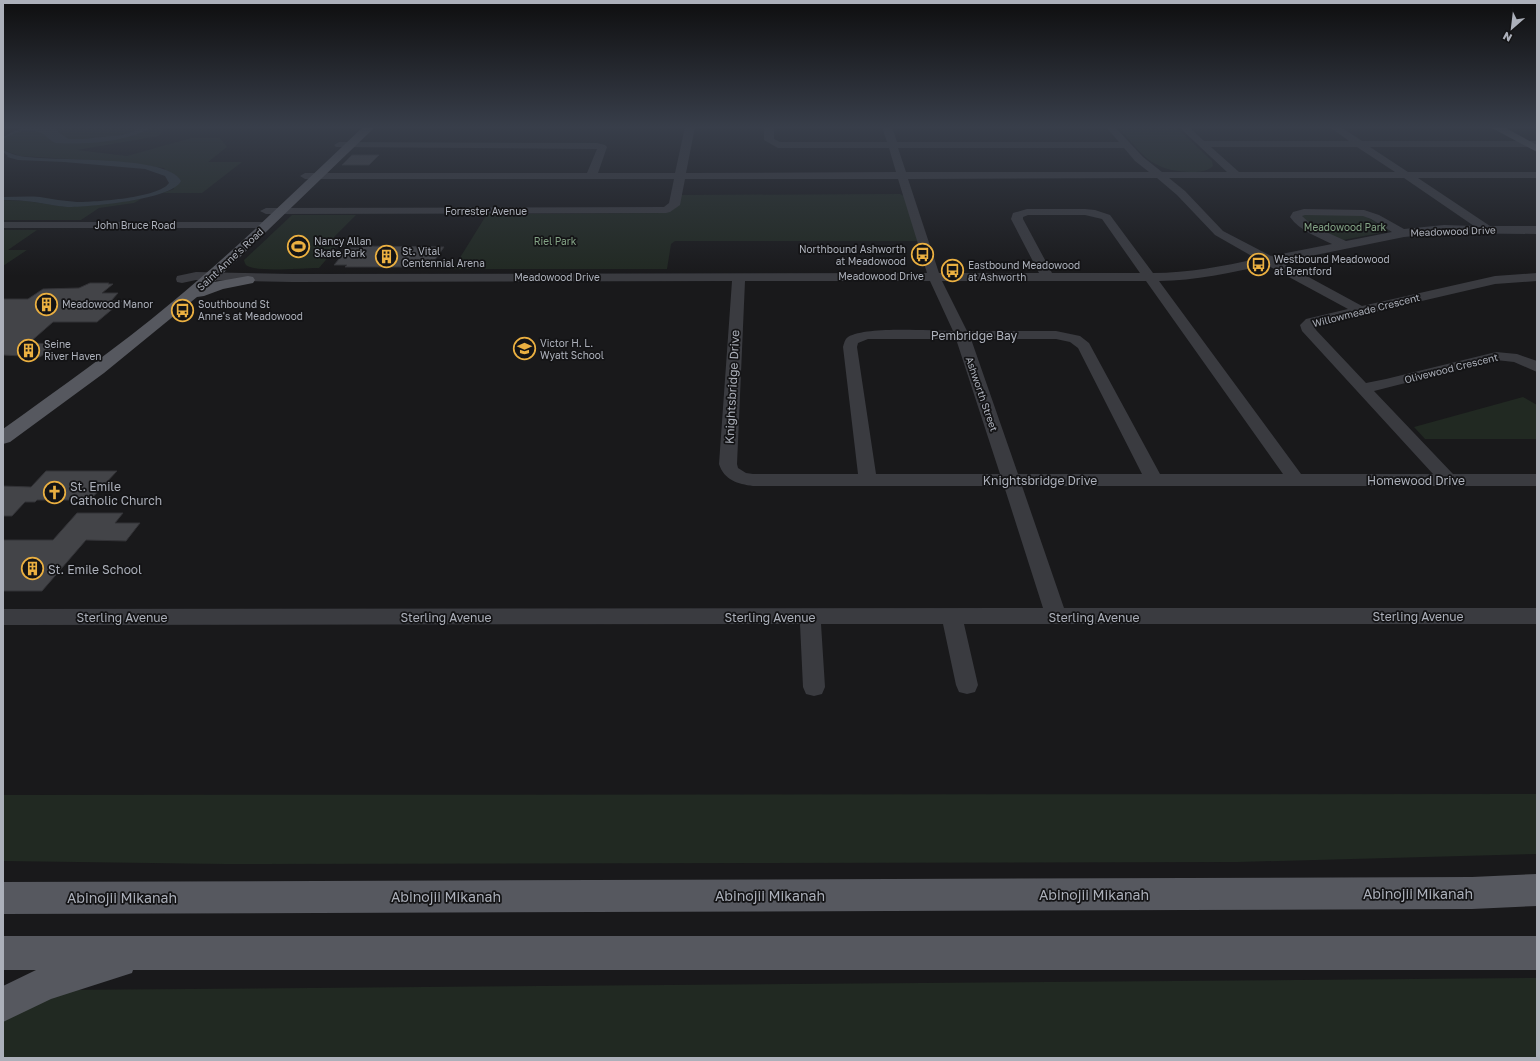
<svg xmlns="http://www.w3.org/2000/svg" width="1540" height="1061" font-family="'Golos Text',sans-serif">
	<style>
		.green { fill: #212922 }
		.water { fill: #2f383f }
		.building { fill: #434448; stroke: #333337 }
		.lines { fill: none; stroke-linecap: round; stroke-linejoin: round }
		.minor { fill: #3a3b40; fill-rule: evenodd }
		.major { fill: #56585f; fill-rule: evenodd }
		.labels { text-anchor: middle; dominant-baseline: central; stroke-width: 3.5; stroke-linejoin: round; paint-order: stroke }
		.far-street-label { font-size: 10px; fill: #acb0ba; stroke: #141416 }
		.far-park-label { font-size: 10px; fill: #84a486; stroke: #141416 }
		.far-poi-label { font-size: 10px; fill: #acb0ba; stroke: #141416; text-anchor: start }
		.street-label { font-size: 12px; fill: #acb0ba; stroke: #141416 }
		.poi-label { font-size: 12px; fill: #acb0ba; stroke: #141416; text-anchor: start }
		.near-street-label { font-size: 14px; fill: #acb0ba; stroke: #141416 }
	</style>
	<rect width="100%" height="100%" fill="#19191b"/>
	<path class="green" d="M51 127H140C137 129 135 131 132 133 122 136 78 141 69 139 61 136 58 129 51 127Z
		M152 127H165L159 136 77 150 127 156 191 138H220L227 147 208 162H242L202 193H163L174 189 164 168 120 162 20 156 3 150V139C22 129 35 124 52 141 85 140 122 144 152 127Z
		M1118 127H1176L1212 161 1213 166C1207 172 1198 172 1189 172 1151 171 1141 153 1118 127Z
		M900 194 904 196 918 240 917 241H675L671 244 667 269H453L487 214 663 213C677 209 677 208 681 195Z
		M141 199 134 203 99 208 81 220H3V200L26 201 67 207 92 205Z
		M1304 214 1364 215 1390 231 1343 240 1311 226 1301 216Z
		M292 215H356L329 242 336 248 319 268C302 268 264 272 250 267 246 266 245 264 244 260Z
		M3 230H37L8 250H27L3 266Z
		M1523 397 1537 405V439H1425L1414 427Z
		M1537 794V854L1238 862 224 864 3 861V795Z
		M1537 978V1058H3V1014L56 990Z"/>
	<path class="water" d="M22 127H51L58 130V132L69 139H83L122 135 133 132 140 127H152C128 142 85 145 56 143 50 141 48 137 43 134 30 126 16 132 3 139V137Z
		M3 150C8 152 14 155 20 156 50 162 168 154 181 181 172 200 88 207 67 207 53 206 39 202 25 201 17 200 10 200 3 200V197C15 197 28 196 40 197 52 199 64 201 77 202 95 202 159 198 169 183L165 176 145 169 64 162 18 160 7 157 8 156 3 152Z"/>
	<path class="building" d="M352 155H379L369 165H342Z
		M362 246 444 247 430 267H345L347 265H334L348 248H360Z
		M90 283H109L108 284H113L102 293H118L111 301H122L97 322H53L29 343 58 344 40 357 3 355V299H28L43 289 79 288Z
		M46 471H117L90 500H37L35 502H25L12 516H3V486L31 487Z
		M77 513H123L115 523H140L126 541 86 540 42 591H3V540H53Z"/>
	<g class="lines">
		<path class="minor" d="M685 127H695L686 173 896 172 889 148H778L764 140V127H774V139L780 142H887L882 127H892L897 142H1119L1106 127H1115L1143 157 1162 172H1227L1179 127H1189L1204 141H1349L1330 127H1341L1362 141H1537V147H1370L1408 172H1537V178H1418L1490 226H1537V234L1444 233 1404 237 1281 262 1362 306 1495 276 1537 273V281L1495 284 1314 326 1316 330 1366 383 1386 379 1496 352 1517 354 1537 361V372L1514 362 1496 360 1374 391 1453 474H1537V486H1022L1064 608H1537V624H964L978 685 975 692 967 694 959 692 956 685 943 624H821L825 687 822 694 814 696 806 694 803 687 800 624 3 625V609L1043 608 1004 486H753C738 484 724 480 719 464L732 281 293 282 196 280 182 283 177 282 176 279 177 276 196 272 293 274 927 273 898 179H685L680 205 670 212 666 213 266 214 260 211 266 208 664 207 669 203 674 179H305L300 176 305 173H587L597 149 336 147 334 145 339 142 597 143 605 145 607 147 598 173H675ZM1211 147H1357L1395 172H1239ZM898 148H1124L1135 161 1149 172H906ZM1157 178 1177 195 1215 235 1257 259C1223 266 1188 273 1153 273L1110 215 1095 210 1085 209H1027L1013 213 1011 219 1039 273H939L908 179ZM1169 178H1404L1474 226 1444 225 1404 229 1379 215 1364 210 1304 209 1293 212 1290 217C1300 231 1318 237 1332 244L1271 256 1223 231 1185 191ZM1028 215H1085L1102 219 1140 273H1052L1023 219V217ZM1305 215 1363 216 1371 219 1392 232 1346 241 1313 226 1302 216ZM1267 265 1348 309 1306 319 1300 325 1302 331 1433 474H1301L1159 281C1195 281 1232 272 1267 265ZM745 281H930L953 331C928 331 868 326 848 337 845 339 844 343 843 347L858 474H753L746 473 738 468 737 464ZM942 281H1146L1283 474H1160L1089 343 1080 336 1056 331H967ZM868 339H956L1000 474H876L857 347 858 343ZM971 339H1056L1070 342 1078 348 1142 474H1018Z
			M3 222H266L270 223 272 225 270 227 266 228H3Z"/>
		<path class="major" d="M363 127H375L214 282 248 276 253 277 255 280 253 283 223 289 204 296 197 297 104 373 10 442 3 444V429C60 388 117 348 171 303 238 248 300 186 363 127Z
			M1490 127H1504L1537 145V152Z
			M1537 874V906L1472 909 3 914V882L1472 877Z
			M3 936H1537V970H133L132 973 51 999 3 1022V986L36 970H3Z"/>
	</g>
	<linearGradient id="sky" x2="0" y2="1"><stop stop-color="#0e0e0f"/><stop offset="0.46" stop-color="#383e4a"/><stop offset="1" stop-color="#383e4a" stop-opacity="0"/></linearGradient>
	<rect width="1540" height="276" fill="url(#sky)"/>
	<defs>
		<symbol id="stadium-ring" viewBox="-11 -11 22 22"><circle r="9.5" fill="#141416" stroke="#ebb041" stroke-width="1.5"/><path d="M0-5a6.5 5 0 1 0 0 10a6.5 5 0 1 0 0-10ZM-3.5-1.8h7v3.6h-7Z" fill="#ebb041"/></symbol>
		<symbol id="bus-ring" viewBox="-11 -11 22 22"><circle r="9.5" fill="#141416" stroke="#ebb041" stroke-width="1.5"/><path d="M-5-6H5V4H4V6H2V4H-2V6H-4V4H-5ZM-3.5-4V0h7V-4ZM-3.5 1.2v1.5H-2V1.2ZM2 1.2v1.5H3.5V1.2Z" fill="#ebb041"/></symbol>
		<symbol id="building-ring" viewBox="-11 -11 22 22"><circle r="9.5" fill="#141416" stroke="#ebb041" stroke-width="1.5"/><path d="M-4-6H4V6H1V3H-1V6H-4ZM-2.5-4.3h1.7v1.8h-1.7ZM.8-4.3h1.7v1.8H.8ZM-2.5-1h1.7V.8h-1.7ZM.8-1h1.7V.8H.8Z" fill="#ebb041"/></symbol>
		<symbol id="school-ring" viewBox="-11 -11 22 22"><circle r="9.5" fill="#141416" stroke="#ebb041" stroke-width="1.5"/><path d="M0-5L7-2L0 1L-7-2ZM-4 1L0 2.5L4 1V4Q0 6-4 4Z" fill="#ebb041"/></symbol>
		<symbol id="church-ring" viewBox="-11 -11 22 22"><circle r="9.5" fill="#141416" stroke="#ebb041" stroke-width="1.5"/><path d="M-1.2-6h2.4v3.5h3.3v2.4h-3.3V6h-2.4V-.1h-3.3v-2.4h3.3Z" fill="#ebb041"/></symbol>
	</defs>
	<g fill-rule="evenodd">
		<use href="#stadium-ring" x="286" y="234" width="25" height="25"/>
		<use href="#bus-ring" x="910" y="242" width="25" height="25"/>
		<use href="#building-ring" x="374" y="244" width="25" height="25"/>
		<use href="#bus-ring" x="1246" y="252" width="25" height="25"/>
		<use href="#bus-ring" x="940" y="258" width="25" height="25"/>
		<use href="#building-ring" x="34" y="292" width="25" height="25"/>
		<use href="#bus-ring" x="170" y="298" width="25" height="25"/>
		<use href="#school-ring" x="512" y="336" width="25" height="25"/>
		<use href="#building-ring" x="16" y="338" width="25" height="25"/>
		<use href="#church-ring" x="42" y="480" width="25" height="25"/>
		<use href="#building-ring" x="20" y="556" width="25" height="25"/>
	</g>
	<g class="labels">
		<g class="far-street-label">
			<text x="486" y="211">Forrester Avenue</text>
			<text x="135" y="225">John Bruce Road</text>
			<text transform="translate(1453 231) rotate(-2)">Meadowood Drive</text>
			<text transform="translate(230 259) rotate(-43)">Saint Anne's Road</text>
			<text x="881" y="276">Meadowood Drive</text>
			<text x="557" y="277">Meadowood Drive</text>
			<text transform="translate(1366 310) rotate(-14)">Willowmeade Crescent</text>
			<text transform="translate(1451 368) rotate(-14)">Olivewood Crescent</text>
			<text transform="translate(982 394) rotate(71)">Ashworth Street</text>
		</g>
		<g class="far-park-label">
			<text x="1345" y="227">Meadowood Park</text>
			<text x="555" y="241">Riel Park</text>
		</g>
		<g class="far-poi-label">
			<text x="314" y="241">Nancy Allan<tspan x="314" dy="12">Skate Park</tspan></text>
			<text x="906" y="249" text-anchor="end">Northbound Ashworth<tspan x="906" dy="12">at Meadowood</tspan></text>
			<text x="402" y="251">St. Vital<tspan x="402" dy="12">Centennial Arena</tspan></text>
			<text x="1274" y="259">Westbound Meadowood<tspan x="1274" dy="12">at Brentford</tspan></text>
			<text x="968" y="265">Eastbound Meadowood<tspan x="968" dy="12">at Ashworth</tspan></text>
			<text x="62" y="304">Meadowood Manor</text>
			<text x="198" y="304">Southbound St<tspan x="198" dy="12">Anne's at Meadowood</tspan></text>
			<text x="540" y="343">Victor H. L.<tspan x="540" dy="12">Wyatt School</tspan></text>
			<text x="44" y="344">Seine<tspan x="44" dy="12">River Haven</tspan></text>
		</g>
		<g class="street-label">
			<text x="974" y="335">Pembridge Bay</text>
			<text transform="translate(732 387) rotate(-87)">Knightsbridge Drive</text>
			<text x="1040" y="480">Knightsbridge Drive</text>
			<text x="1416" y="480">Homewood Drive</text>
			<text x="1418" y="616">Sterling Avenue</text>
			<text x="122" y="617">Sterling Avenue</text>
			<text x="446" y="617">Sterling Avenue</text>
			<text x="770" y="617">Sterling Avenue</text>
			<text x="1094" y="617">Sterling Avenue</text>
		</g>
		<g class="poi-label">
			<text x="70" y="486">St. Emile<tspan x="70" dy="14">Catholic Church</tspan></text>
			<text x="48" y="569">St. Emile School</text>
		</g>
		<g class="near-street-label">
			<text x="1418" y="893">Abinojii Mikanah</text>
			<text x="1094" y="894">Abinojii Mikanah</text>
			<text x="770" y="895">Abinojii Mikanah</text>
			<text x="446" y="896">Abinojii Mikanah</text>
			<text x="122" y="897">Abinojii Mikanah</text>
		</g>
	</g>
	<rect width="1540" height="1061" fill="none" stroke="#acb0ba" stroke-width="8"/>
	<g transform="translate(1512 28) rotate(208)" stroke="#141416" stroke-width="3" paint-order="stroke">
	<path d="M0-3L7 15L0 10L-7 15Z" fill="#acb0ba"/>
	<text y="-6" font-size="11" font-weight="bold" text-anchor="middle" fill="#acb0ba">N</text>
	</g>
</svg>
